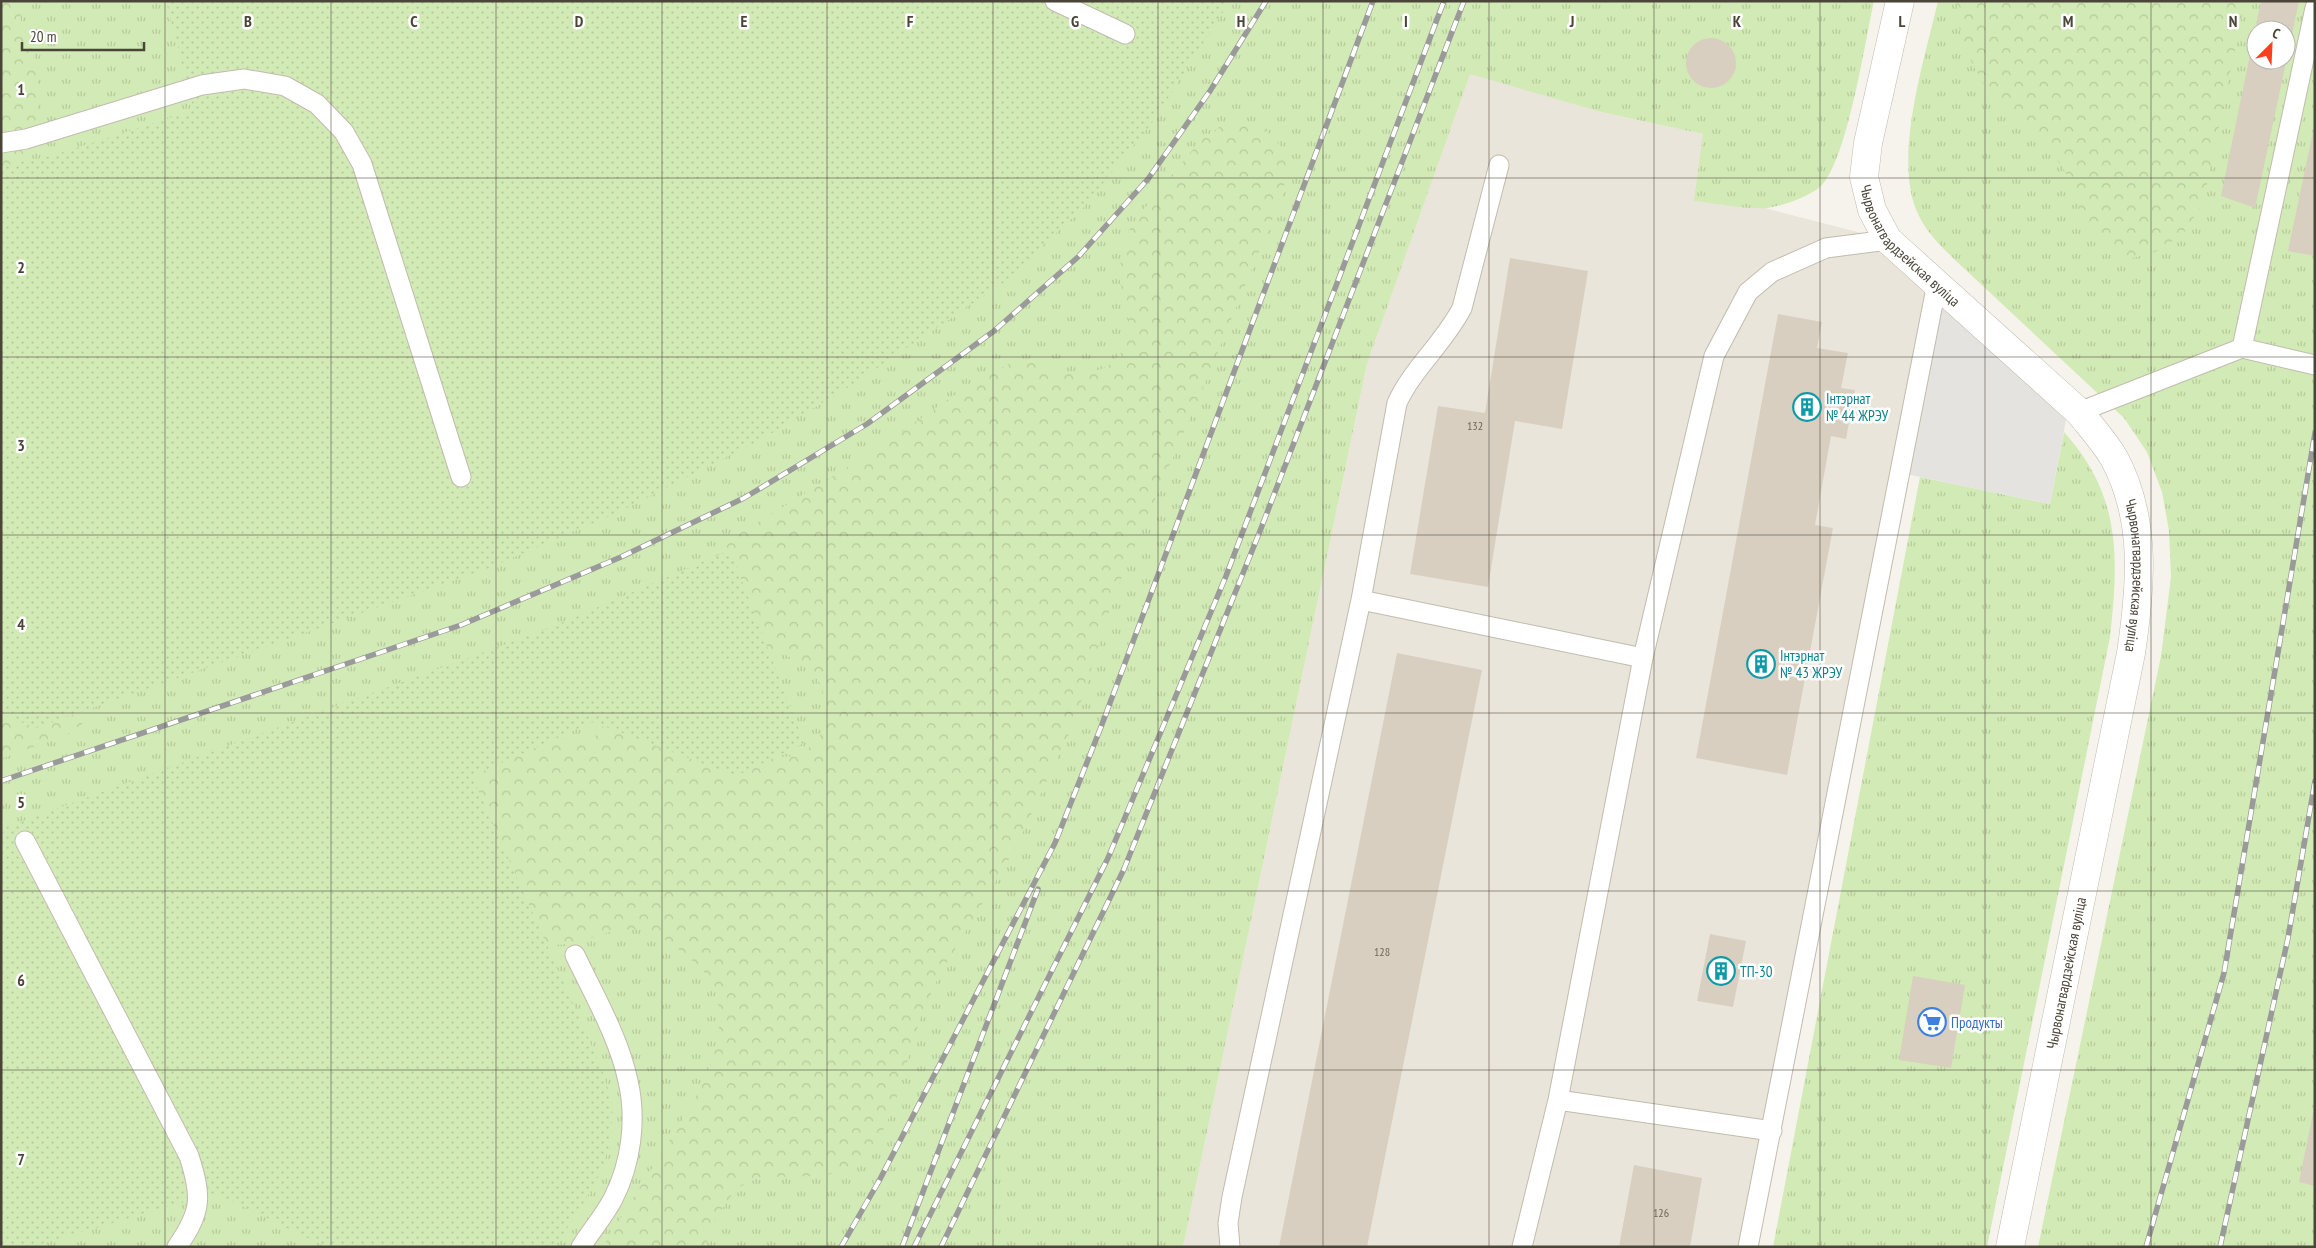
<svg xmlns="http://www.w3.org/2000/svg" width="2316" height="1248" font-family="'PT Sans Narrow',sans-serif">
	<style>
		.residential { fill: #eae5da }
		.grass { fill: url(#grass-tufts); fill-rule: evenodd }
		.forest { fill: url(#forest-crowns) }
		.garden { fill: url(#garden-dots) }
		.parking { fill: #e5e3e0 }
		.building { fill: #d8cfc1; fill-rule: evenodd }
		.lines { fill: none; stroke-linecap: round; stroke-linejoin: round }
		.lane-casing { stroke: #c2bbae; stroke-width: 21 }
		.street-casing { stroke: #c2bbae; stroke-width: 29 }
		.lane { stroke: #fff; stroke-width: 19 }
		.street { stroke: #fff; stroke-width: 28 }
		.rail-casing { stroke: #9a9a9a; stroke-width: 5.5 }
		.rail { stroke: #fff; stroke-width: 4; stroke-dasharray: 11; stroke-linecap: butt }
		.grid { fill: none; stroke: #4b4439; stroke-width: 1; stroke-opacity: 0.55 }
		.labels { text-anchor: middle; dominant-baseline: central; stroke-width: 5; stroke-linejoin: round; paint-order: stroke }
		.number-label { font-size: 12px; fill: #6e675b }
		.street-label { font-size: 15px; fill: #4b4439; stroke: #fff }
		.culture-label { font-size: 15px; fill: #0d838f; stroke: #fff; text-anchor: start }
		.shop-label { font-size: 15px; fill: #366cbe; stroke: #fff; text-anchor: start }
		.grid-label { font-size: 16px; text-anchor: middle; font-weight: bold; fill: #4b4439; stroke: #fff; stroke-width: 5; stroke-linejoin: round; paint-order: stroke }
	</style>
	<defs>
		<pattern id="grass-tufts" width="24" height="20" patternUnits="userSpaceOnUse" patternTransform="scale(1.25)"><rect width="24" height="20" fill="#d2eab5"/><path d="M3 7l-1-3M5 7V3M7 7l1-3M15 17l-1-3M17 17v-4M19 17l1-3" fill="none" stroke="#b6ca9c"/></pattern>
		<pattern id="forest-crowns" width="20" height="18" patternUnits="userSpaceOnUse" patternTransform="scale(1.25)"><rect width="20" height="18" fill="#d2eab5"/><path d="M2 6a3 3 0 1 1 6 0M12 15a3 3 0 1 1 6 0" fill="none" stroke="#b6ca9c"/></pattern>
		<pattern id="garden-dots" width="8" height="8" patternUnits="userSpaceOnUse" patternTransform="scale(1.25)"><rect width="8" height="8" fill="#d2eab5"/><path d="M2 2h.1M6 6h.1" fill="none" stroke="#b6ca9c" stroke-width="1.8" stroke-linecap="round"/></pattern>
	</defs>
	<rect width="100%" height="100%" fill="#f6f3ec"/>
	<path class="residential" d="M1470 73 1601 112 1704 134 1695 201 1765 208 1888 240 1937 283 1748 1247H1183L1367 364Z"/>
	<path class="grass" d="M1 1H1874C1865 41 1847 163 1820 187 1806 198 1784 205 1767 208 1748 210 1714 203 1694 201L1703 134 1601 112 1470 74 1367 364 1183 1247H1Z
		M1938 1H2315V1247H2038L2161 656 2171 577 2169 531 2162 492 2147 452 2124 418 1955 260C1942 247 1927 233 1919 216 1891 162 1925 58 1938 1ZM2256 30H2286V60H2256Z
		M2064 432C2121 495 2119 557 2110 637L1987 1247H1773L1920 477 2050 504Z"/>
	<path class="forest" d="M1 1H23C23 7 20 15 21 20 23 31 31 42 33 53 46 118 35 145 1 201Z
		M1957 1H2245L2203 203 2184 232 2161 250 2133 258 2104 244 2081 211 2063 167 2030 130 1987 90 1961 43Z
		M1234 122H1252L1268 132 1282 148 1287 170 1282 196 1204 386 1124 571 1108 615 1075 721 1015 849 939 976 922 1013 894 1106 880 1137 861 1158 846 1169 824 1176 760 1177 737 1188 716 1217 705 1247H603C621 1217 640 1187 659 1157 688 1110 729 1056 717 998 714 979 700 967 687 956 677 948 664 937 652 933 614 919 585 949 549 944 541 942 532 936 525 932L477 813 463 744 556 735 576 743 594 738 604 725 756 751 777 757 801 756 820 736 827 713 820 683 807 666 782 653 754 649 686 577 700 558 872 452 982 376 1009 364 1033 362 1059 371 1084 375 1107 367 1122 352 1129 332 1127 308 1120 282 1121 255 1128 232 1139 215 1200 141 1221 126Z
		M1 666 96 701 86 721 68 734 1 759Z"/>
	<path class="garden" d="M166 1H1230L1152 123 1083 208 1003 283 852 385 764 438 617 513 489 568 36 728 1 714V166L51 156 194 110Z
		M730 550 804 743 736 776 593 722 472 776 602 1069C605 1081 611 1095 612 1107 616 1163 584 1202 555 1247H326L215 1193 31 1247H1V829L547 629Z"/>
	<path class="parking" d="M1937 283 2069 404 2050 504 1901 473Z"/>
	<path class="building" d="M2261 1H2299L2255 208 2221 196ZM2256 30H2286V60H2256Z
		M1686 63a25 25 0 1 1 50 0a25 25 0 1 1-50 0Z
		M2314 127H2315V256L2288 251Z
		M1510 258 1588 271 1562 429 1515 421 1488 587 1410 574 1438 406 1485 413Z
		M1778 314 1822 322 1817 348 1848 353 1841 388 1855 390 1846 439 1831 436 1815 525 1833 528 1787 775 1696 758Z
		M1397 653 1482 670 1367 1247H1279Z
		M1710 934 1746 941 1733 1007 1697 1001Z
		M1913 976 1965 985 1951 1068 1899 1060Z
		M2314 1108H2315V1186L2299 1182Z
		M1634 1165 1702 1178 1690 1247H1619Z"/>
	<g class="lines">
		<defs>
			<path id="lane" d="M1055 1 1125 34
				M1 143 26 139 202 85 244 79 285 86 317 104 344 132 362 164 461 477
				M2242 348 2315 365
				M2079 412 2242 348 2315 8
				M1361 600 1643 658
				M25 841 189 1156C202 1197 202 1211 177 1247
				M575 955C594 995 619 1038 628 1081 637 1120 631 1164 613 1199 604 1216 591 1231 581 1247
				M1558 1100 1772 1131
				M1230 1247 1228 1223 1232 1197 1361 600 1397 403C1413 368 1444 343 1462 308L1499 165
				M1522 1247 1558 1100 1643 658 1714 356 1748 292 1772 272 1826 248 1888 240
				M1748 1247 1937 283"/>
			<g id="street">
				<path id="s1" d="M1900 1 1868 143 1864 177 1872 210 1888 240 2079 412C2091 427 2104 441 2114 458 2147 519 2141 586 2131 653L2010 1247"/>
			</g>
		</defs>
		<use href="#lane" class="lane-casing"/>
		<use href="#street" class="street-casing"/>
		<use href="#lane" class="lane"/>
		<use href="#street" class="street"/>
		<defs>
			<path id="rail" d="M1 781 461 625 621 557 744 498 867 424 994 331 1078 257 1148 179 1210 91 1266 1
				M841 1247 879 1181 1055 843 1101 727 1373 1
				M902 1247 1038 889
				M914 1247 1108 858 1226 576 1444 1
				M941 1247 1124 869 1260 531 1464 1
				M2146 1247 2224 973 2315 433
				M2220 1247 2288 938 2315 781"/>
		</defs>
		<use href="#rail" class="rail-casing"/>
		<use href="#rail" class="rail"/>
	</g>
	<path class="grid" d="M165 1V1247M331 1V1247M496 1V1247M662 1V1247M827 1V1247M993 1V1247M1158 1V1247M1323 1V1247M1489 1V1247M1654 1V1247M1820 1V1247M1985 1V1247M2151 1V1247M1 178H2315M1 357H2315M1 535H2315M1 713H2315M1 891H2315M1 1070H2315"/>
	<defs>
		<symbol id="building-ring" viewBox="-11 -11 22 22"><circle r="9.5" fill="#fff" stroke="#0f9aa8" stroke-width="1.5"/><path d="M-4-6H4V6H1V3H-1V6H-4ZM-2.5-4.3h1.7v1.8h-1.7ZM.8-4.3h1.7v1.8H.8ZM-2.5-1h1.7V.8h-1.7ZM.8-1h1.7V.8H.8Z" fill="#0f9aa8"/></symbol>
		<symbol id="supermarket-ring" viewBox="-11 -11 22 22"><circle r="9.5" fill="#fff" stroke="#3f7fe0" stroke-width="1.5"/><path d="M-6-5.5h2.5l.6 2H6L4.5 2H-2.5L-4.4-4H-6ZM-1.5 3.2a1.3 1.3 0 1 0 .1 0ZM3 3.2a1.3 1.3 0 1 0 .1 0Z" fill="#3f7fe0"/></symbol>
	</defs>
	<g fill-rule="evenodd">
		<use href="#building-ring" x="1791" y="391" width="32" height="32"/>
		<use href="#building-ring" x="1745" y="648" width="32" height="32"/>
		<use href="#building-ring" x="1705" y="955" width="32" height="32"/>
		<use href="#supermarket-ring" x="1916" y="1006" width="32" height="32"/>
	</g>
	<g class="labels">
		<g class="number-label">
			<text x="1475" y="425">132</text>
			<text x="1382" y="951">128</text>
			<text x="1661" y="1212">126</text>
		</g>
		<g class="street-label">
			<text stroke="none"><textPath href="#s1" startOffset="265">Чырвонагвардзейская вуліца</textPath></text>
			<text stroke="none"><textPath href="#s1" startOffset="684">Чырвонагвардзейская вуліца</textPath></text>
			<text transform="translate(2066 973) rotate(-79)">Чырвонагвардзейская вуліца</text>
		</g>
		<g class="culture-label">
			<text x="1826" y="398">Інтэрнат<tspan x="1826" dy="17">№ 44 ЖРЭУ</tspan></text>
			<text x="1780" y="655">Інтэрнат<tspan x="1780" dy="17">№ 43 ЖРЭУ</tspan></text>
			<text x="1740" y="971">ТП-30</text>
		</g>
		<g class="shop-label">
			<text x="1951" y="1022">Продукты</text>
		</g>
	</g>
	<g class="grid-label">
		<text x="248" y="27">B</text>
		<text x="414" y="27">C</text>
		<text x="579" y="27">D</text>
		<text x="744" y="27">E</text>
		<text x="910" y="27">F</text>
		<text x="1075" y="27">G</text>
		<text x="1241" y="27">H</text>
		<text x="1406" y="27">I</text>
		<text x="1572" y="27">J</text>
		<text x="1737" y="27">K</text>
		<text x="1902" y="27">L</text>
		<text x="2068" y="27">M</text>
		<text x="2233" y="27">N</text>
		<text x="21" y="95">1</text>
		<text x="21" y="273">2</text>
		<text x="21" y="451">3</text>
		<text x="21" y="630">4</text>
		<text x="21" y="808">5</text>
		<text x="21" y="986">6</text>
		<text x="21" y="1165">7</text>
	</g>
	<rect width="2316" height="1248" fill="none" stroke="#4b4439" stroke-width="5"/>
	<g transform="translate(2271 45) rotate(24)"><circle r="24" fill="#ffffff" stroke="#b7b4b0"/>
	<path d="M0-4L9 19L0 12L-9 19Z" fill="#fc3f1d"/>
	<text y="-8" font-size="14" font-weight="bold" text-anchor="middle" fill="#4b4439">С</text>
	</g>
	<path d="M22 42v8h122v-8" fill="none" stroke="#4b4439" stroke-width="2.5"/>
	<text x="30" y="42" font-size="15" fill="#4b4439" stroke="#ffffff" stroke-width="4" paint-order="stroke">20 m</text>
</svg>
